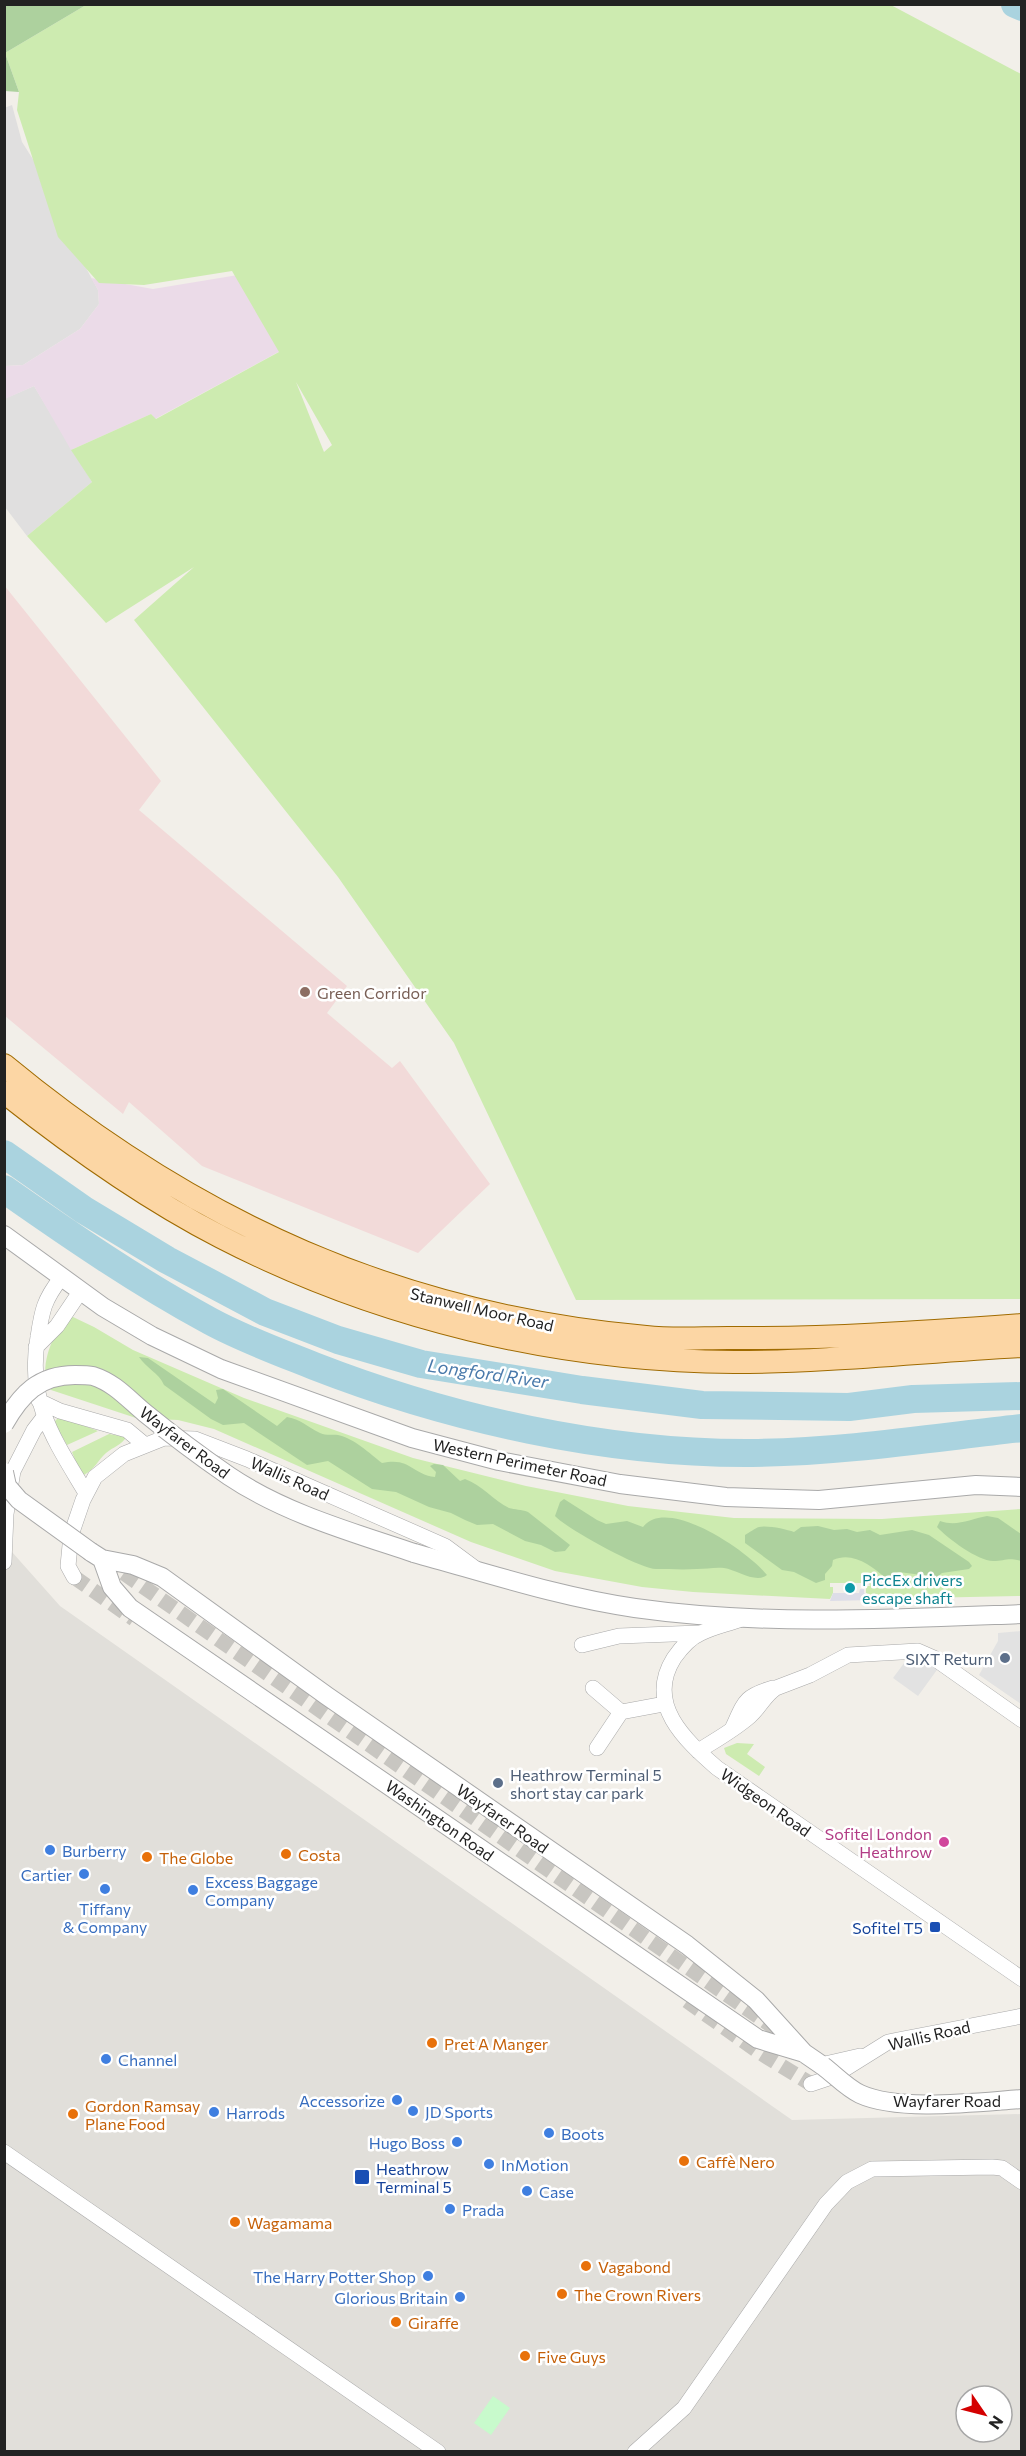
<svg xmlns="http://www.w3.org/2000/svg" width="1026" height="2456" font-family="Commissioner,sans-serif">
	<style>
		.residential { fill: #e0dfdf }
		.commercial { fill: #f2dad9 }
		.industrial { fill: #ebdbe8 }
		.airport { fill: #e1dfda; fill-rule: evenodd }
		.grass { fill: #cdebb0; fill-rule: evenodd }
		.forest { fill: #add19e }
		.park { fill: #c8facc }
		.parking { fill: #e2e2e2 }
		.plaza { fill: #dddde8 }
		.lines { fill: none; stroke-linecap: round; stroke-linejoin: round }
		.river { stroke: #aad3df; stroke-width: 28 }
		.minor-tunnel { stroke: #c8c6c1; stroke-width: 15; stroke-dasharray: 15 8; stroke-linecap: butt }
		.minor-casing { stroke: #a9a9a9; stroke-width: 16 }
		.tertiary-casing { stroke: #a9a9a9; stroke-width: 20 }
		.primary-casing { stroke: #a06b00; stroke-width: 24 }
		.minor { stroke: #fff; stroke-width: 15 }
		.tertiary { stroke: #fff; stroke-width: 18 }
		.primary { stroke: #fcd6a4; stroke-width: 22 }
		.tertiary-bridge-casing { stroke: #a9a9a9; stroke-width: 20; stroke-linecap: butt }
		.tertiary-bridge { stroke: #fff; stroke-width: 18 }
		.education-dot { fill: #8d6e63; stroke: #fff; stroke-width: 2 }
		.culture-dot { fill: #0f9aa8; stroke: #fff; stroke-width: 2 }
		.service-dot { fill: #5c6f8a; stroke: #fff; stroke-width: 2 }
		.hotel-dot { fill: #d1479c; stroke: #fff; stroke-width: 2 }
		.shop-dot { fill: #3f7fe0; stroke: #fff; stroke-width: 2 }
		.food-dot { fill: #e8710a; stroke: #fff; stroke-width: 2 }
		.transit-dot { fill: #1a4fb4; stroke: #fff; stroke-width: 2 }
		.labels { text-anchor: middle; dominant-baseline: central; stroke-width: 5; stroke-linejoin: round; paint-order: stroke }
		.education-label { font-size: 16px; fill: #785e54; stroke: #fff; text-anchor: start }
		.street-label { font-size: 16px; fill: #222; stroke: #fff }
		.culture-label { font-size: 16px; fill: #0d838f; stroke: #fff; text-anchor: start }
		.service-label { font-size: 16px; fill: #4e5e75; stroke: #fff; text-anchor: end }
		.hotel-label { font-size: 16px; fill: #b23c85; stroke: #fff; text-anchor: end }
		.shop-label { font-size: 16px; fill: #366cbe; stroke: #fff; text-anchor: start }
		.food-label { font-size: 16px; fill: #c56008; stroke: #fff; text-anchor: start }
		.transit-label { font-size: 16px; fill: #164399; stroke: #fff; text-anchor: end }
		.water-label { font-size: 18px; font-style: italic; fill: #4a7aab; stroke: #fff }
	</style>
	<rect width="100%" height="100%" fill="#f2efe9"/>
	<path class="residential" d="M12 105 22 142 48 183 80 257 98 290 99 304 80 329 23 365 5 366 4 108Z
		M34 386 92 482 27 536 5 507 4 399Z"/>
	<path class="commercial" d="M4 585 161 781 139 810 347 986 327 1013 392 1068 400 1061 490 1184 418 1253 202 1166 129 1102 123 1114 5 1016Z"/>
	<path class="industrial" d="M238 275 282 350 155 419 151 414 71 450 34 386 5 399V366L23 365 80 329 99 304 98 290 91 278 153 289Z"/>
	<path class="airport" d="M4 1543 60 1606 792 2120 1021 2114V2451H5ZM966 2396H1002V2432H966Z"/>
	<path class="grass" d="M889 4 1021 74V1299L576 1300 454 1043 338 877 134 620 194 567 106 623 27 536 92 482 71 450 151 414 156 419 279 352 232 271 144 285 99 283 58 237 17 110 19 92 5 53 86 5ZM296 382 332 445 324 452Z
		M73 1317 94 1327 133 1350 244 1398 413 1458 526 1486 628 1506 734 1518 882 1519 1021 1509V1596L873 1599 866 1593V1586H870L869 1583H830V1587H833V1593L830 1599 693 1592 642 1587 555 1571 471 1542 214 1429 178 1420 136 1418 51 1390C36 1373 53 1325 73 1317Z
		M60 1416 98 1431 67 1445 54 1422Z
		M109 1434 126 1437C122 1445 113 1447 106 1453 98 1460 95 1469 84 1475L80 1472 72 1452Z
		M737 1743 754 1744 747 1754 765 1767 759 1776 726 1754 724 1748Z"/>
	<path class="forest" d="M4 5H86L5 53 19 92 5 91Z
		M139 1357 148 1358 215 1404 218 1398 216 1390 223 1389 277 1426 287 1417C302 1420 306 1426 320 1433 327 1436 332 1434 338 1435 354 1438 370 1454 382 1463 411 1457 411 1474 435 1477L436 1472 430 1466 434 1464 443 1465 460 1481 465 1479C482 1485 493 1500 509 1508 515 1510 521 1509 528 1512L570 1545 565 1551 555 1552 541 1545 525 1541 493 1524 477 1525 465 1520 451 1513 429 1507 396 1492 372 1489 328 1461 307 1465 244 1423 223 1425 211 1419 164 1385C159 1373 146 1368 139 1357Z
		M564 1499 597 1520 606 1524 627 1521 643 1527C667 1495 749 1552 767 1575 756 1584 737 1570 724 1568 715 1567 706 1569 697 1569 683 1570 669 1569 656 1569 640 1569 567 1529 555 1516L560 1502Z
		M987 1516 998 1518 1021 1534V1561C1008 1557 1005 1561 993 1561 978 1561 947 1538 937 1527L940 1521C957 1527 970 1519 987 1516Z
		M818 1526 834 1530 847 1529 857 1532 870 1530 880 1535 912 1530 929 1535 969 1562 972 1566 969 1569 942 1573 937 1577 899 1572 886 1578C871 1566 853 1551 833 1560L832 1566 825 1574V1580L816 1583 794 1572 782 1570 745 1543V1535C749 1533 755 1528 759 1527 767 1525 786 1529 794 1532L801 1527Z"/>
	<path class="park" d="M493 2396 510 2408 491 2435 474 2423Z"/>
	<path class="parking" d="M1021 1631H1022L1021 1704 979 1675 998 1641V1633Z
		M913 1651 942 1663 918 1696 893 1678Z"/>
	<path class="plaza" d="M860 1589H864V1593L873 1600 830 1601 833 1593H859Z"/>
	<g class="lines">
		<path class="river" d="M1015 4 1022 7
			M4 1154 84 1210 167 1260 265 1312 338 1340 421 1364 582 1390 702 1405 849 1407 913 1399 1022 1396
			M4 1189C71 1236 138 1282 210 1321 243 1339 279 1352 314 1366 450 1419 606 1454 752 1453 842 1452 932 1438 1022 1428"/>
		<path class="minor-tunnel" d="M105 1560 776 2029
			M74 1577 134 1619
			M687 2001 759 2052 811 2084"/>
		<defs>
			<path id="minor" d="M61 1278C44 1300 42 1310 38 1337 26 1401 55 1441 86 1493
				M36 1347 57 1326 80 1292
				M39 1401 60 1411 127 1430 145 1445
				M13 1471 34 1430 44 1417
				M4 1482 13 1471 6 1514 4 1562
				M74 1577 68 1566 71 1535 83 1500 95 1477 124 1454 164 1438 195 1439 247 1459 445 1546 476 1569
				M741 1619C728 1624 713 1627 701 1633 689 1638 681 1648 674 1658 645 1704 685 1740 717 1768L1022 1979
				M582 1645 619 1636 699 1633
				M593 1688 621 1712 664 1704
				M733 1727C745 1701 745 1696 773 1688
				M597 1748 621 1712
				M698 1751C716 1740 734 1730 750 1716 760 1707 765 1695 776 1688L810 1675 848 1655 918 1651 934 1658 1022 1720
				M825 2064 860 2056
				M811 2084 832 2077 888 2042 1022 2016
				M4 2152 438 2452
				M635 2452 684 2408 826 2204 847 2182 872 2169 992 2167 1002 2168 1022 2182"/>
			<path id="tertiary" d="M4 1235 103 1307 152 1336 221 1369 412 1438 499 1461 620 1484 726 1497 819 1500 976 1485 1022 1487
				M91 1552 102 1559 133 1565 162 1577 327 1696 687 1945 756 2000 804 2053 823 2066
				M414 1553C487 1573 559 1597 635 1608 762 1626 893 1619 1022 1614
				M102 1559 112 1587 130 1608 758 2039 804 2053"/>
			<path id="primary" d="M4 1065C195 1223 399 1315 646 1337 673 1340 701 1338 728 1338 826 1339 924 1332 1022 1325
				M4 1092C72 1146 143 1197 221 1237 378 1318 557 1361 734 1362 830 1362 926 1351 1022 1346"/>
		</defs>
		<use href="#minor" class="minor-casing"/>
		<use href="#tertiary" class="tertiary-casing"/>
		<use href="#primary" class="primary-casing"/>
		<use href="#minor" class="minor"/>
		<use href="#tertiary" class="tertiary"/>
		<use href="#primary" class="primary"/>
		<defs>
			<path id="tertiary-bridge" d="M4 1424C21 1394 39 1375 75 1375 81 1375 88 1375 93 1376 115 1383 128 1399 145 1413 172 1435 200 1456 229 1476 284 1513 351 1532 414 1553
				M4 1472 7 1486 19 1500 91 1552
				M823 2066C835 2075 847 2088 860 2094 899 2112 978 2102 1022 2099"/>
		</defs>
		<use href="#tertiary-bridge" class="tertiary-bridge-casing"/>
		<use href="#tertiary-bridge" class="tertiary-bridge"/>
	</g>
	<circle class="education-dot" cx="305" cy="992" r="6"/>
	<circle class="culture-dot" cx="850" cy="1588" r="6"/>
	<g class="service-dot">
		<circle cx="1005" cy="1658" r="6"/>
		<circle cx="498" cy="1783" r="6"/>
	</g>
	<circle class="hotel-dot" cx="944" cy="1842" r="6"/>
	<g class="shop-dot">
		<circle cx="50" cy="1850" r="6"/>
		<circle cx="84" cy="1874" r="6"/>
		<circle cx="105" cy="1889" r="6"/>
		<circle cx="193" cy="1890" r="6"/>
		<circle cx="106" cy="2059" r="6"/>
		<circle cx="397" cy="2100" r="6"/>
		<circle cx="413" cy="2111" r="6"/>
		<circle cx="214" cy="2112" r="6"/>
		<circle cx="549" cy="2133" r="6"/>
		<circle cx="457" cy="2142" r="6"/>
		<circle cx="489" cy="2164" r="6"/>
		<circle cx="527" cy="2191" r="6"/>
		<circle cx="450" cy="2209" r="6"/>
		<circle cx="428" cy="2276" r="6"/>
		<circle cx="460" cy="2297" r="6"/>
	</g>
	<g class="food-dot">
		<circle cx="286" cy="1854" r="6"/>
		<circle cx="147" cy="1857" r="6"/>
		<circle cx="432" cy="2043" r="6"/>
		<circle cx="73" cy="2114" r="6"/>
		<circle cx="684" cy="2161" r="6"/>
		<circle cx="235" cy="2222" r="6"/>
		<circle cx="586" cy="2266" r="6"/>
		<circle cx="562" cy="2294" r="6"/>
		<circle cx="396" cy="2322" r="6"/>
		<circle cx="525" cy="2356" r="6"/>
	</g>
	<g class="transit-dot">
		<rect x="929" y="1921" width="12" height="12" rx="3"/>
		<rect x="354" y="2169" width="16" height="16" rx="3"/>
	</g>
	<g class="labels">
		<g class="education-label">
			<text x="317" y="992">Green Corridor</text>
		</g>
		<g class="street-label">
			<text transform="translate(482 1309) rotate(13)">Stanwell Moor Road</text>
			<text transform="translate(185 1442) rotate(37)">Wayfarer Road</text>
			<text transform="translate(520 1462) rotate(12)">Western Perimeter Road</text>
			<text transform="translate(290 1478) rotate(24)">Wallis Road</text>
			<text transform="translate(766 1802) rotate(35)">Widgeon Road</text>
			<text transform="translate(503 1818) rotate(35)">Wayfarer Road</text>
			<text transform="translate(440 1820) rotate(35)">Washington Road</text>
			<text transform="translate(929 2035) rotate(-13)">Wallis Road</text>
			<text x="947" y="2100">Wayfarer Road</text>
		</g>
		<g class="culture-label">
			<text x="862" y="1579">PiccEx drivers<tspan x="862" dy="18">escape shaft</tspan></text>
		</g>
		<g class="service-label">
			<text x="993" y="1658">SIXT Return</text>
			<text x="510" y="1774" text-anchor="start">Heathrow Terminal 5<tspan x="510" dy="18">short stay car park</tspan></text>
		</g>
		<g class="hotel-label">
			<text x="932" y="1833">Sofitel London<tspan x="932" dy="18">Heathrow</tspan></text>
		</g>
		<g class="shop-label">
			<text x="62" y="1850">Burberry</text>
			<text x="72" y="1874" text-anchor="end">Cartier</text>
			<text x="205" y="1881">Excess Baggage<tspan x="205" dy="18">Company</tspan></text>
			<text x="105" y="1908" text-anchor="middle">Tiffany<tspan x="105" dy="18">&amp; Company</tspan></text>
			<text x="118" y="2059">Channel</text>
			<text x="385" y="2100" text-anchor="end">Accessorize</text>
			<text x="425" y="2111">JD Sports</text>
			<text x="226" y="2112">Harrods</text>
			<text x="561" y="2133">Boots</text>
			<text x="445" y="2142" text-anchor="end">Hugo Boss</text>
			<text x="501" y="2164">InMotion</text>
			<text x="539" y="2191">Case</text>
			<text x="462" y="2209">Prada</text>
			<text x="416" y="2276" text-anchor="end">The Harry Potter Shop</text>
			<text x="448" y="2297" text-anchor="end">Glorious Britain</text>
		</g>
		<g class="food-label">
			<text x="298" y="1854">Costa</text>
			<text x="159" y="1857">The Globe</text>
			<text x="444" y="2043">Pret A Manger</text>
			<text x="85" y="2105">Gordon Ramsay<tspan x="85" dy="18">Plane Food</tspan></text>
			<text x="696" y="2161">Caffè Nero</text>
			<text x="247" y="2222">Wagamama</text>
			<text x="598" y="2266">Vagabond</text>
			<text x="574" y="2294">The Crown Rivers</text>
			<text x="408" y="2322">Giraffe</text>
			<text x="537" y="2356">Five Guys</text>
		</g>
		<g class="transit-label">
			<text x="923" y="1927">Sofitel T5</text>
			<text x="376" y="2168" text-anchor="start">Heathrow<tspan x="376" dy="18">Terminal 5</tspan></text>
		</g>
		<g class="water-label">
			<text transform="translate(488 1373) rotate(8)">Longford River</text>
		</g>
	</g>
	<rect width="1026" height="2456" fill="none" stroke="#222222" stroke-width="12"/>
	<g transform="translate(984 2414) rotate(125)"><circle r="28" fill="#ffffff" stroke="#a7a7a7" stroke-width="1.5"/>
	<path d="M0-4.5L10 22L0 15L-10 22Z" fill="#d40000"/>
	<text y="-9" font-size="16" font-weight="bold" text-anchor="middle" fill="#222222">N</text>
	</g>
</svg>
